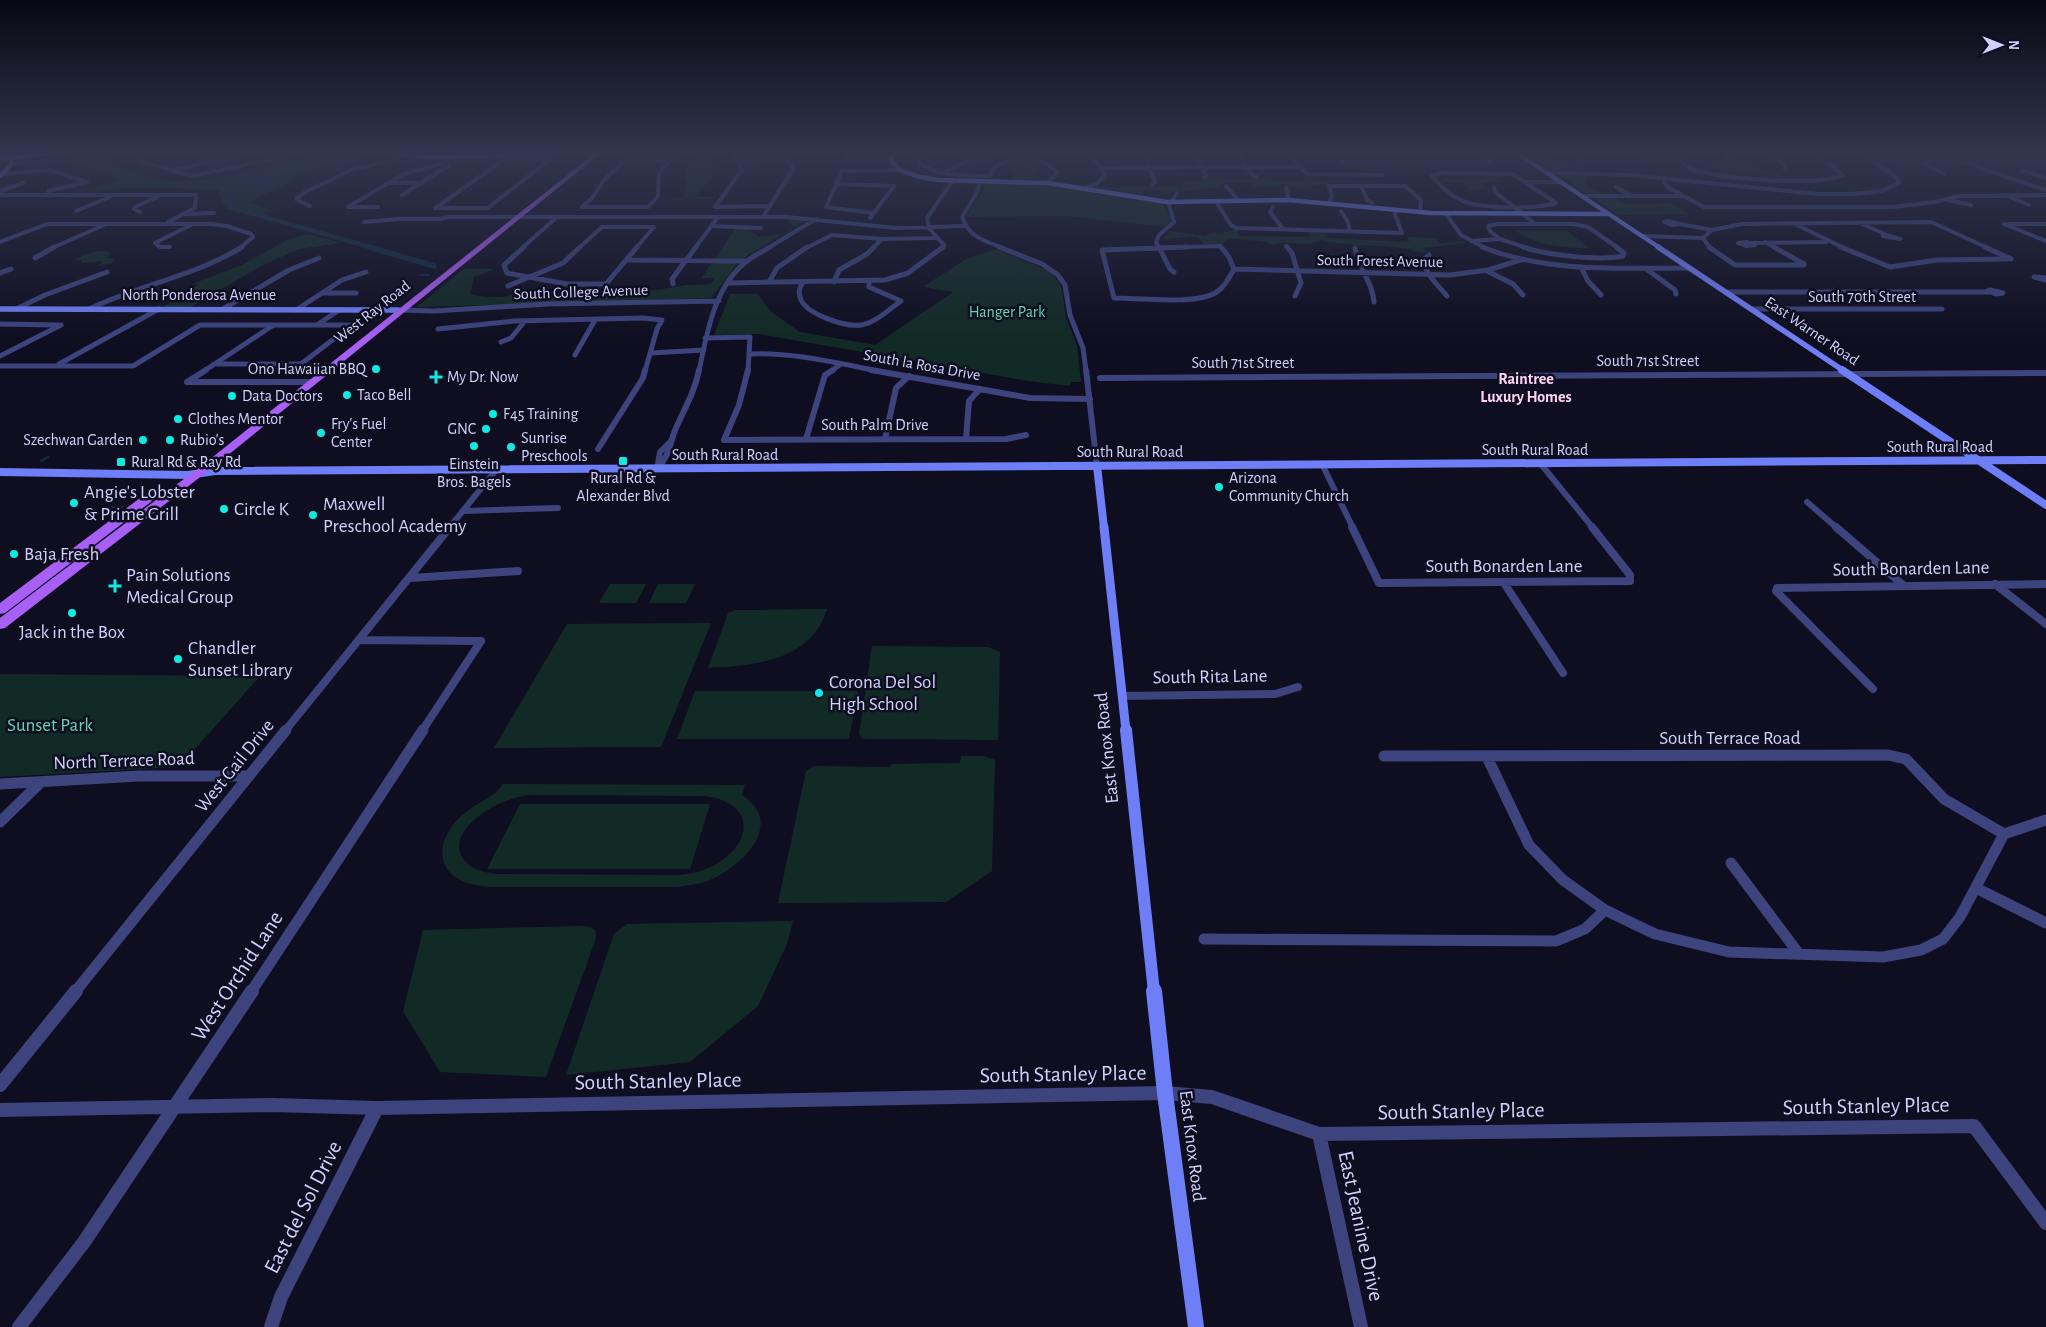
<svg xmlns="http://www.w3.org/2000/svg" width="2046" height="1327" font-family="'Alegreya Sans',sans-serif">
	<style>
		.green { fill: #122a26; fill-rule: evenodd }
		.water { fill: #102b43 }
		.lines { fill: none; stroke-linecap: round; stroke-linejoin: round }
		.stream-far1 { stroke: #102b43; stroke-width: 2 }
		.stream { stroke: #102b43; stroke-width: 2.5 }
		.canal-far1 { stroke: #102b43; stroke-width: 4.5 }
		.canal { stroke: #102b43; stroke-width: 5.5 }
		.street-far5 { stroke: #3c437d; stroke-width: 4 }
		.street-far4 { stroke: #3c437d; stroke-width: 5 }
		.street-far3 { stroke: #3c437d; stroke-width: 6 }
		.street-far2 { stroke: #3c437d; stroke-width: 8 }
		.street-far1 { stroke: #3c437d; stroke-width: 11 }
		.street { stroke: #3c437d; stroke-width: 14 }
		.secondary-far5 { stroke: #6e7ef6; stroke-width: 4.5 }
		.secondary-far4 { stroke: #6e7ef6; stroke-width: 5.5 }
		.secondary-far3 { stroke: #6e7ef6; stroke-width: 8 }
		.secondary-far2 { stroke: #6e7ef6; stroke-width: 9 }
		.secondary-far1 { stroke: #6e7ef6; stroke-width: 12 }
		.secondary { stroke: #6e7ef6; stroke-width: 16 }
		.primary { fill: #a85ff5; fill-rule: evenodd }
		.poi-dot { fill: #0eebe2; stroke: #0f0e21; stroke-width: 2 }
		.labels { text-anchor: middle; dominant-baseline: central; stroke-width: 5; stroke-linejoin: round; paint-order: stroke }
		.far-street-label { font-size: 16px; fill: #d1d2fc; stroke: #0f0e21 }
		.far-park-label { font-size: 16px; fill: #62d7a9; stroke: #0f0e21 }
		.far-poi-label { font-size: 16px; fill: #d1d2fc; stroke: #0f0e21; text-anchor: start }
		.far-neighbourhood-label { font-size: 16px; font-weight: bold; fill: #fcd3f3; stroke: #0f0e21 }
		.poi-label { font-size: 19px; fill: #d1d2fc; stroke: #0f0e21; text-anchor: start }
		.street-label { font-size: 19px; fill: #d1d2fc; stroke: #0f0e21 }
		.park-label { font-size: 19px; fill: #62d7a9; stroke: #0f0e21 }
		.near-street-label { font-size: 22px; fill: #d1d2fc; stroke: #0f0e21 }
	</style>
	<rect width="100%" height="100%" fill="#0f0e21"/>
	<path class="green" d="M54 153H128L113 158 107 164C124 169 158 181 174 182 243 183 308 142 378 155L313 170 250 202 274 211 253 216 226 209 217 188H119L96 193 65 194 121 180 75 164 68 156 61 157Z
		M694 153H707C721 176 709 179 695 197H715L714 199 661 200 681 198 685 194 686 170 698 157 690 156Z
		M1524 153H1553L1554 158H1550L1552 161 1577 167 1586 172H1553Z
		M1782 153H1868L1995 159 1980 153H2042L2046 155V165Z
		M1028 159 1037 161 1028 163 1039 171 1029 181H1012V167H998Z
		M1723 161 1751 163 1762 170 1774 172 1789 179H1780L1772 175 1754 174 1711 167 1707 163Z
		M1481 174H1509L1512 177H1497L1504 182 1480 183 1487 189H1470L1461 182H1442L1439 179H1486Z
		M1558 174 1581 175 1589 179 1585 182 1587 187 1627 204 1671 203 1689 214 1618 215Z
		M1309 176H1312L1315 181 1435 182H1327L1328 185H1311V188L1292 187 1284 185 1274 187 1254 186 1250 182H1229L1218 185 1217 188 1200 187 1199 190 1168 192V194L1162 193 1163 191 1149 189 1135 197 1092 188 1097 186 1116 189 1119 186 1182 187 1181 183 1212 179H1264L1274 181H1301Z
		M984 184C1045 176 1104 198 1164 203L1171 222 1165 227 1065 216 966 217C971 204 984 199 984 184Z
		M786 218 806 220 742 259 715 258 736 228H747L759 237 782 234 794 227Z
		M1234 229 1238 230 1239 236 1309 237V232L1324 233 1326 238 1409 242 1408 237 1434 238 1441 243 1462 241 1468 243 1423 248 1428 252C1417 253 1406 248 1394 247 1369 245 1345 246 1320 240 1305 249 1288 238 1272 245L1267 242 1229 238 1221 244H1204L1197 237 1163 239 1171 231 1204 236C1214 230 1226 235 1234 229Z
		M1516 231H1567L1589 248C1564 248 1537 246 1516 231Z
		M308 234 342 243 299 249 259 267 191 307H163L198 285 192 284 242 265 287 240Z
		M996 249 1040 267 1050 272 1058 281 1062 289 1066 318 1077 345 1081 382H1071L1070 386 1028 381 759 334 714 335 730 294H758L770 311 800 332 875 345 953 292 923 287 966 259Z
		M109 251 110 255 106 258 115 259 112 263 99 266 97 265 102 263 101 261 81 263 82 261 74 260 92 252Z
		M712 262 738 263 711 298 417 307 463 269H495L474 277 470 294C499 301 508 294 536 292 549 292 564 294 578 295L577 297 597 296 603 292 656 290 687 285 711 284 715 278H702Z
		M610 584H646L636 603H599Z
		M658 584H695L686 603H649Z
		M827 609C812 661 753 666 708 668L728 613 735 610Z
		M711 623 661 747 494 748 567 624Z
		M872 646 988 647 1000 652 998 740 863 739 859 734Z
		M0 674 234 676H260L179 767 0 777Z
		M695 691H858L849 739H677Z
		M961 756H984L995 760 992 871 946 902 778 903 806 771 814 766 890 767 892 764 960 763Z
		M503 784 745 785 742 795C784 822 746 863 714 878 703 884 689 885 677 887H492C475 886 453 882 445 865 435 843 455 818 473 807 485 799 495 796 503 784ZM528 795 706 796C763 805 749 852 706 869 698 873 688 874 679 875L498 874C462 872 444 846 475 819 490 806 509 798 528 795Z
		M520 804H710L690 869H487Z
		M793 921 787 944 758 1006 690 1062 566 1075 614 934 627 924Z
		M582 926 591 927 595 931 596 938 546 1077 440 1072 403 1011 423 930Z"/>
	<path class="water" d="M347 153 359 155 348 160 305 170 260 193 256 192 259 187 253 183 213 180 273 169 321 156Z"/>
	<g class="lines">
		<path class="stream-far1" d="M421 275H429"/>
		<path class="stream" d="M41 461 48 457
			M233 463 239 458
			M112 507H122"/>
		<path class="canal-far1" d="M93 153 82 159 84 162 134 177 145 185 230 188 234 190 232 204 240 210 373 248
			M1805 153 2046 164"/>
		<path class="canal" d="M369 247 434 266"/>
		<path class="street-far5" d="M150 153 138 159 139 161 193 176 302 153
			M196 153 199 156 213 159
			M598 153H630
			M849 153 847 159H892
			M940 153 977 157
			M1007 153C1026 157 1044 158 1058 173L1047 183
			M1194 153 1206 176 1204 178
			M1480 153 1492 162
			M1585 153 1679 158
			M1675 153C1679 159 1684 166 1691 169 1720 179 1815 187 1843 175L1817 155 1769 153
			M1723 153 1729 160
			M1769 153 1785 165V168
			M1901 153 1951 155
			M0 154 13 153
			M1243 155 1241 158 1251 174 1257 177
			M1294 155 1291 157 1307 174 1382 175
			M1145 156 1155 182 1152 185
			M1869 158 1970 163 1988 171 2046 190
			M920 160 919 163C939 177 963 175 987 176L991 175C992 162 1016 160 1027 157
			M501 161 550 159
			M1578 161 1583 159 1579 153
			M738 162 813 153
			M1342 162H1492
			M1922 162 1944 174
			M11 164 48 160
			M1101 168 1300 167
			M172 170 253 153
			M2021 170 2046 178
			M945 172 965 162 1000 153
			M1441 173 1513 174 1556 203C1535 209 1478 210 1459 199 1448 194 1440 185 1432 176Z
			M1548 173 1631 175 1817 194H1853L1882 191 1899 183 1896 177 1868 158
			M3 174 49 170 87 182
			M1665 178V183L1669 188 1704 207H1893L1935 202 1959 196 2046 195
			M333 179 351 170 389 161 411 153
			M980 182 977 192 962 217C970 238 983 240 1003 248
			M1527 182H1561
			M389 183H421
			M837 184 894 186 870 218
			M1226 186 1239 201
			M1361 186 1367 200 1372 203
			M1616 187 1633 196
			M1085 188 1098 183 1105 174 1093 157 1088 156
			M1286 188 1289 200
			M1494 188 1495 192 1534 223
			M0 191 23 183
			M48 191 87 182
			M0 195H196L195 208 168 222
			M402 195 448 166
			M1582 196H1682
			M2010 197 2029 205
			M1948 200 1971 205
			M1217 203 1231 225 1236 228 1402 233 1395 214 1396 211
			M1329 203 1332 196 1329 186H1405L1421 200 1420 212
			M310 206 297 200V198L307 191 337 177
			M378 207H348L404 174 441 164 451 157
			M582 207H648L658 196 659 173 677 153
			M582 207 592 198 604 180 625 160H671
			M715 207 742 170 733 153
			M715 207 770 206
			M1273 207 1270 212 1283 229
			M435 208H488L550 159
			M435 208 494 167 507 154
			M76 211 110 197
			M1341 211 1347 220 1350 231
			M140 212 134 209 135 207 157 197
			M873 213 826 207 842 171 898 170
			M186 214 214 213
			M1446 214 1461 235 1485 248
			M763 217 793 169 792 164 783 158
			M1668 221 1680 224 1672 225 1664 222Z
			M364 222 398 219H440L448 217H787L896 228 965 226
			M1680 224 1712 230
			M1795 224 1844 248
			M1862 224 1887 235
			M2004 224 2046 241
			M2009 224H2046
			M711 226 761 228
			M1887 235 1900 239 1883 236Z
			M1642 236 1703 238
			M1500 239 1527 248
			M1500 239 1490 231 1488 226 1497 224H1573L1588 227 1618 248
			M1471 241 1500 239
			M0 242 47 224H211L227 226 251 234 253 237 240 248
			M1746 242 1755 245 1746 246 1738 243Z
			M1765 242 1776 248
			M1751 243 1826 242
			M1286 246 1288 248
			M170 247H160L155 243 191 225
			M52 248 104 225
			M522 248 557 217
			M579 248 602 227H654
			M636 248 654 227
			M695 248 718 217
			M768 248 816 219
			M806 248 832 235 882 239 935 238
			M873 248 882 239
			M943 248 944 245 929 228 927 218 952 182
			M1150 248 1220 246 1222 248
			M1159 248 1156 242 1159 235 1174 222 1169 205 1177 193
			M1710 248 1703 238 1712 230 1742 224 1931 222 1988 248"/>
		<path class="street-far4" d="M524 247 504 265 507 273 567 284H606L637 247
			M999 247 1042 264 1058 275 1065 285 1070 315 1083 348 1086 371
			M1159 247 1170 269 1174 272
			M1187 247 1102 250 1114 298C1139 298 1194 305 1215 293 1224 288 1229 278 1234 269L1229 257 1221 247
			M1287 247 1292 253 1301 283 1295 296
			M1482 247C1547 273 1621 268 1690 268
			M1523 247C1547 255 1598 261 1623 256L1624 253 1616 247
			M1709 247 1735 265H1804
			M1774 247 1804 264
			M1841 247 1890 267 1937 260 2007 259
			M1985 247 2011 259
			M1355 248C1358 267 1373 283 1374 302
			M1429 255 1424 259C1424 274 1438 285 1447 296
			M35 258 54 247
			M628 260 747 261
			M1581 267 1588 281 1601 295
			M1645 268 1675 290 1676 294
			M1234 269 1450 275 1488 270 1524 259
			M1487 271 1513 284 1523 295
			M0 273 11 269
			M2046 278 2034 277 2046 280
			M769 282 777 268 807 247
			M803 282C800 287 798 291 800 297 804 314 845 327 861 325 876 323 889 309 901 301L869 287V282
			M834 282 839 270 867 254 874 247
			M729 283 885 280 908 273 943 247
			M673 284 672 279 696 247
			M508 286 563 263 580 247
			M1990 290 2003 293 1996 294 1987 291Z
			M132 292 148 294
			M1726 292H1791
			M1791 292H1819
			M1819 292H1847
			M1847 292H1875
			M1875 292H1903
			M1903 292H1931
			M1931 292H1958
			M1958 292H1988
			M322 293H356
			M16 309 45 295 107 272
			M89 309C138 285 195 276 242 247
			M223 309 289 270 319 258
			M1752 309H1942
			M296 310 342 280 366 272
			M398 310 434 311 548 304 719 301
			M0 324 58 325
			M317 325 339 310
			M438 329 514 321 643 318 662 320 657 329 645 371
			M705 338 750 337 748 371
			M501 342 511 338 525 321
			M651 353 704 350
			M750 354C793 352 836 363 878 371
			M575 355 595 320
			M0 356 61 325
			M59 364 159 309
			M214 364H301L352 325
			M0 366H133L200 325H352
			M204 371 272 326
			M699 371C707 333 714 287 746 262 753 256 762 252 770 247
			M831 371 841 364"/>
		<path class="street-far3" d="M748 370 739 405 724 440 1006 439 1026 435
			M871 370 1030 398 1090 399
			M1086 370 1097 466
			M1100 378 2046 373
			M187 382H313
			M187 382 206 370
			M806 439 825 375 833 370
			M885 439 896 388 909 376
			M966 439 969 401 980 389
			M598 449 643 378 645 370
			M1540 463 1593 528
			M1322 464 1353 528
			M657 469C671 454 669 444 676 428 685 408 695 391 699 370
			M657 469 660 452 672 440
			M1807 502 1837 528
			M464 511 558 508
			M449 528 496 470"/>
		<path class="street-far2" d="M1352 527 1379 583 1630 581V575L1592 527
			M1836 527 1903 585
			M410 578 518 571
			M1504 583 1563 673
			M1995 584 2046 624
			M360 640 481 641
			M1873 689 1776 591 1777 588 2046 584
			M1122 696 1275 694 1298 687
			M285 731 450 527
			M422 731 481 641"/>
		<path class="street-far1" d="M1384 756 1888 755 1906 759 1944 799 2004 834 2046 820
			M1487 757 1529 845 1563 880 1605 910 1655 934 1729 952 1883 957 1921 950 1943 939 1960 917 2004 834
			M0 784 139 776H249
			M0 822 40 783
			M1731 863 1799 954
			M1976 888 2046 923
			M1204 939 1556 941 1585 929 1605 910
			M75 992 286 730
			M251 992 423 730"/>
		<path class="street" d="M0 1085 76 991
			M0 1110 272 1105 377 1108 1165 1093 1212 1097 1319 1134 1974 1126 2046 1223
			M1319 1134 1361 1327
			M19 1327 84 1242 252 991
			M271 1327 281 1297 377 1108"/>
		<path class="secondary-far5" d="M376 153 434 157 598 153
			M894 153 891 161 900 170 916 176 938 180 1048 183 1167 202 1288 200 1431 213 1609 214
			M1517 153 1660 248
			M0 159 51 153
			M0 176 11 165 12 158"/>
		<path class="secondary-far4" d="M1658 247 1844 371
			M0 309 398 310"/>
		<path class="secondary-far3" d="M1842 370 2046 505
			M1097 466 1104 528
			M0 472 188 475 215 471 2046 460"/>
		<path class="secondary-far2" d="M1104 527 1126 731"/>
		<path class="secondary-far1" d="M1126 730 1154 992"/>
		<path class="secondary" d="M1154 991 1165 1093 1196 1327"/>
		<path class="primary" d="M595 153H601L217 464 5 628 0 629V618L209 460Z
			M148 494 154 498 152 501 5 613 0 614V603L144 495Z"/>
	</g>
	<linearGradient id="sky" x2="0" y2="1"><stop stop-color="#080812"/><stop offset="0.45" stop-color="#31364e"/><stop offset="1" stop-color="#31364e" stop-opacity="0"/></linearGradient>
	<rect width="2046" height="338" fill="url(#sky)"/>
	<g class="poi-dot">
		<circle cx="376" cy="369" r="5"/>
		<path d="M433.5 369.5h5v5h5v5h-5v5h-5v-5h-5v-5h5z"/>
		<circle cx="347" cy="395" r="5"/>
		<circle cx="232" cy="396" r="5"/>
		<circle cx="493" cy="414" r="5"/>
		<circle cx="178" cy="419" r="5"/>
		<circle cx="486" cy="429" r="5"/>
		<circle cx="321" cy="433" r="5"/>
		<circle cx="143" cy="440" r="5"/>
		<circle cx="170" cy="440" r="5"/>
		<circle cx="474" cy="446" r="5"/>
		<circle cx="511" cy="447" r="5"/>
		<rect x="618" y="456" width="10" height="10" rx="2.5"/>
		<rect x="116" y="457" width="10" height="10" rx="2.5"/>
		<circle cx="1219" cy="487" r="5"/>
		<circle cx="74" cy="503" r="5"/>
		<circle cx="224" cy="509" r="5"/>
		<circle cx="313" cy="515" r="5"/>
		<circle cx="14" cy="554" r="5"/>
		<path d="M112.5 578.5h5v5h5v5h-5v5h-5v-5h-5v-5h5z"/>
		<circle cx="72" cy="613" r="5"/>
		<circle cx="178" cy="659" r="5"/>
		<circle cx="819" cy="693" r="5"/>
	</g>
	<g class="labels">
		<g class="far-street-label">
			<text transform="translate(1380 261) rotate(1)">South Forest Avenue</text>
			<text transform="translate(581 292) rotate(-2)">South College Avenue</text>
			<text x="199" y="295">North Ponderosa Avenue</text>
			<text x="1862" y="297">South 70th Street</text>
			<text transform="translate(372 312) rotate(-38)">West Ray Road</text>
			<text transform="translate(1812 331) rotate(34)">East Warner Road</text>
			<text x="1648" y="361">South 71st Street</text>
			<text x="1243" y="363">South 71st Street</text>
			<text transform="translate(922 365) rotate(10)">South la Rosa Drive</text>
			<text x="875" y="425">South Palm Drive</text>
			<text x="1940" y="447">South Rural Road</text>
			<text x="1535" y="450">South Rural Road</text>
			<text x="1130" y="452">South Rural Road</text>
			<text x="725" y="455">South Rural Road</text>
		</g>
		<g class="far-park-label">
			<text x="1007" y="312">Hanger Park</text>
		</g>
		<g class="far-poi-label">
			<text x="366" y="369" text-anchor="end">Ono Hawaiian BBQ</text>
			<text x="447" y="377">My Dr. Now</text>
			<text x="357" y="395">Taco Bell</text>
			<text x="242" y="396">Data Doctors</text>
			<text x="503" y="414">F45 Training</text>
			<text x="188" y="419">Clothes Mentor</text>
			<text x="331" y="424">Fry's Fuel<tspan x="331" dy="18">Center</tspan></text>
			<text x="476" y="429" text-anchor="end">GNC</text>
			<text x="521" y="438">Sunrise<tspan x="521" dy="18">Preschools</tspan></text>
			<text x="133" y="440" text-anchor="end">Szechwan Garden</text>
			<text x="180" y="440">Rubio's</text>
			<text x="131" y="462">Rural Rd &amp; Ray Rd</text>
			<text x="474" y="464" text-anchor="middle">Einstein<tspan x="474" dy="18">Bros. Bagels</tspan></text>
			<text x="623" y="478" text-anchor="middle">Rural Rd &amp;<tspan x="623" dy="18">Alexander Blvd</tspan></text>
			<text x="1229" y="478">Arizona<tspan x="1229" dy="18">Community Church</tspan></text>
		</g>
		<g class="far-neighbourhood-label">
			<text x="1526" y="379">Raintree<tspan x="1526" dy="18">Luxury Homes</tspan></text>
		</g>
		<g class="poi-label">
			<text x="84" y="492">Angie's Lobster<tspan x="84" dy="22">&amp; Prime Grill</tspan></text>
			<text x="323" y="504">Maxwell<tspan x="323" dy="22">Preschool Academy</tspan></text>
			<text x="234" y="509">Circle K</text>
			<text x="24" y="554">Baja Fresh</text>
			<text x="126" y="575">Pain Solutions<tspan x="126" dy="22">Medical Group</tspan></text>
			<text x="72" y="632" text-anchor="middle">Jack in the Box</text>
			<text x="188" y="648">Chandler<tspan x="188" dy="22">Sunset Library</tspan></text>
			<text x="829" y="682">Corona Del Sol<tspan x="829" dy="22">High School</tspan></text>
		</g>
		<g class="street-label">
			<text x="1504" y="566">South Bonarden Lane</text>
			<text transform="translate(1911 569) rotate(-1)">South Bonarden Lane</text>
			<text transform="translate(1210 677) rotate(-1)">South Rita Lane</text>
			<text x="1730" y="738">South Terrace Road</text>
			<text transform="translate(1107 748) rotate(-96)">East Knox Road</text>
			<text transform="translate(124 761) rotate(-2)">North Terrace Road</text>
			<text transform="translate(235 766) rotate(-51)">West Gail Drive</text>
			<text transform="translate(1192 1146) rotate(83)">East Knox Road</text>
		</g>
		<g class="park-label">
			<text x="50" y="725">Sunset Park</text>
		</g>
		<g class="near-street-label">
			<text transform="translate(237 976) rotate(-57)">West Orchid Lane</text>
			<text transform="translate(1063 1074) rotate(-1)">South Stanley Place</text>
			<text transform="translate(658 1081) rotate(-1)">South Stanley Place</text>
			<text transform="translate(1866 1106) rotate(-1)">South Stanley Place</text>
			<text transform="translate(1461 1111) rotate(-1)">South Stanley Place</text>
			<text transform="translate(303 1207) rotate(-63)">East del Sol Drive</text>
			<text transform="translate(1361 1226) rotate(78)">East Jeanine Drive</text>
		</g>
	</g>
	<g transform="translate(2001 45) rotate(90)" stroke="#0f0e21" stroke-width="4" paint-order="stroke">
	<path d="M0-4L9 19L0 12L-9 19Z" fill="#d1d2fc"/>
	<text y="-8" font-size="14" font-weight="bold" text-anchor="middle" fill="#d1d2fc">N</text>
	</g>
</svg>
